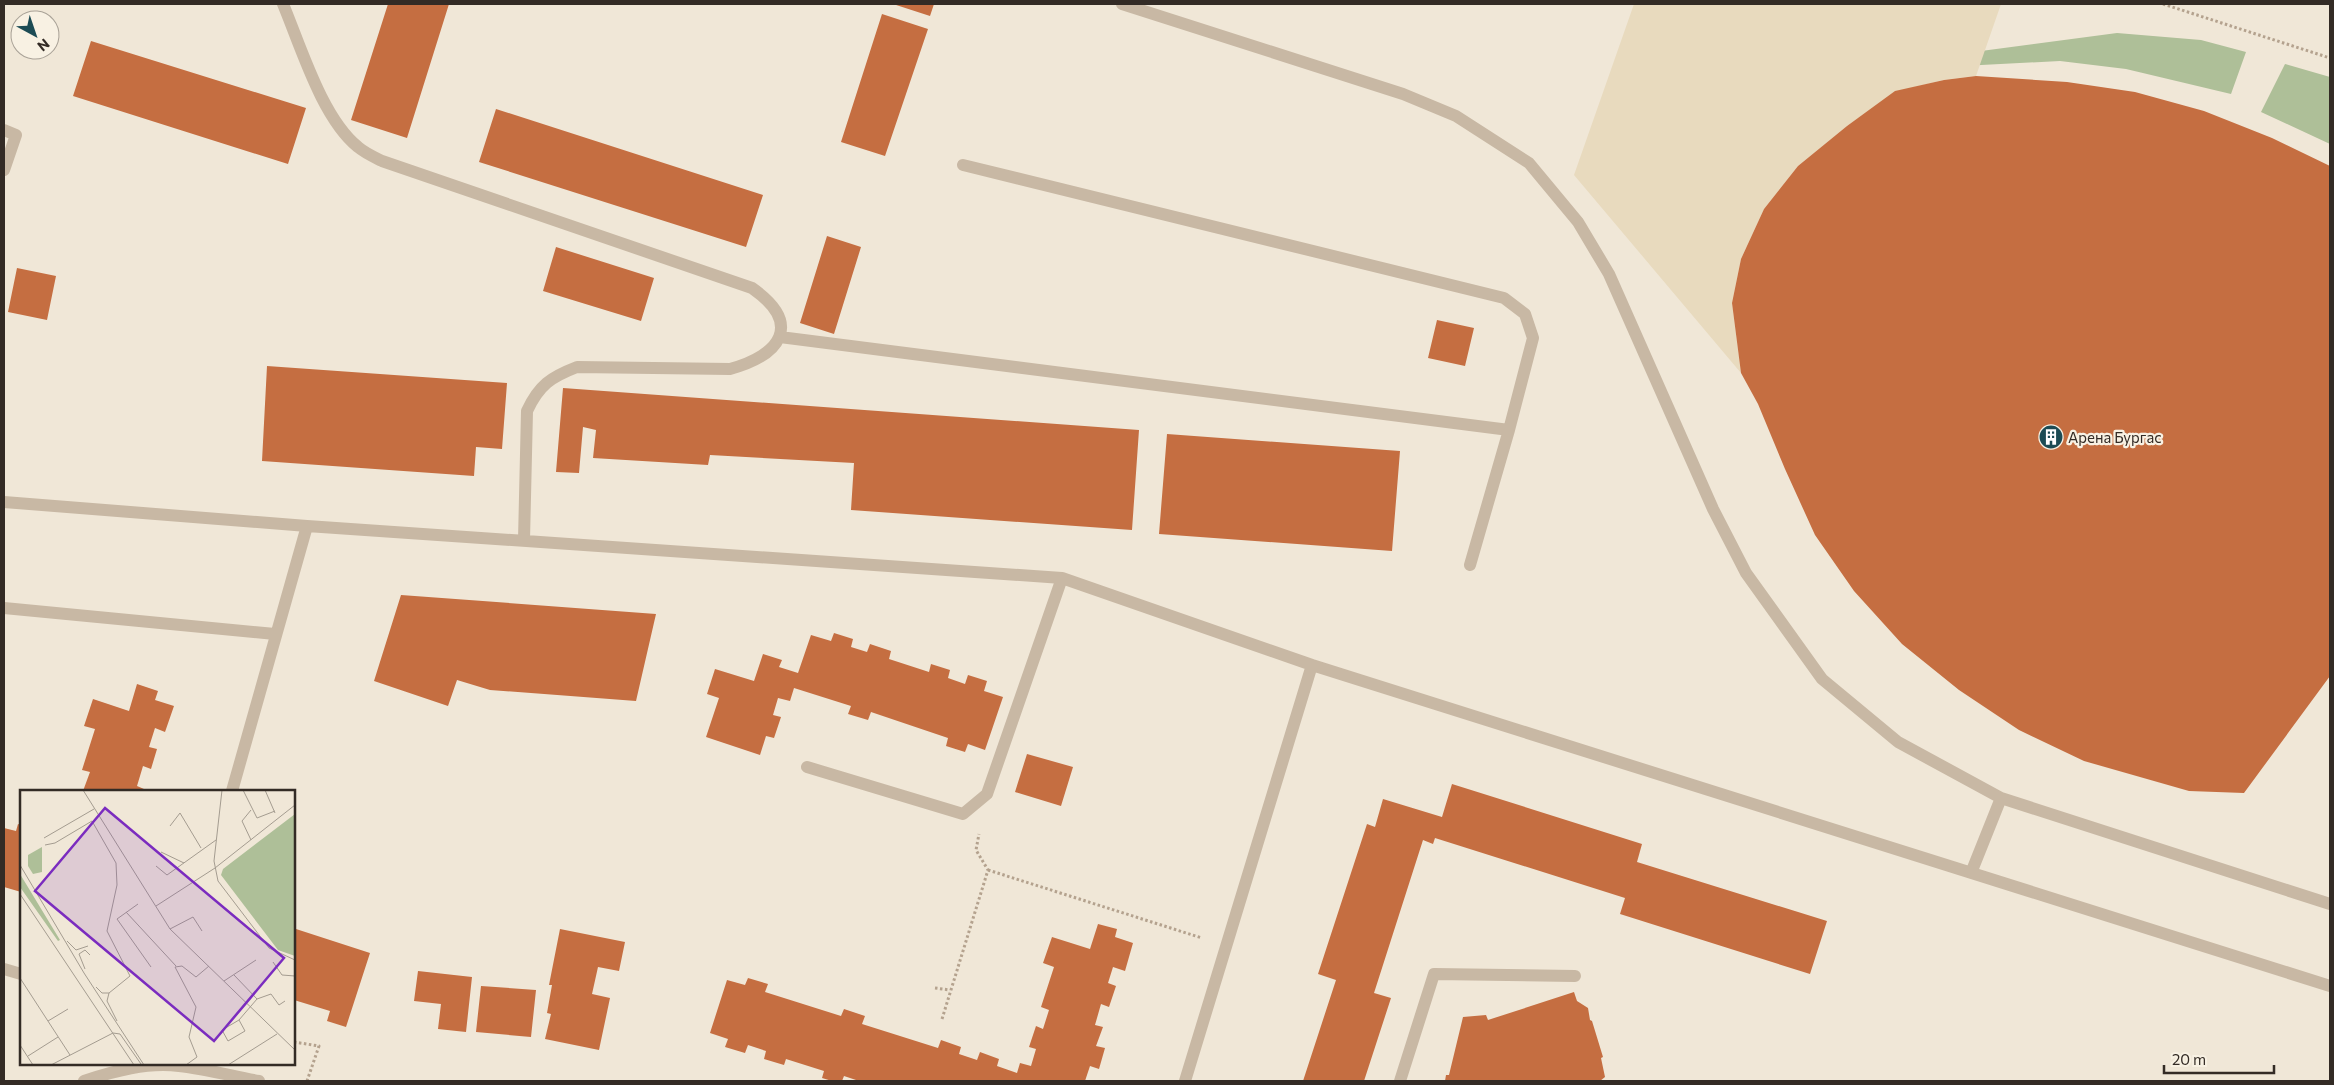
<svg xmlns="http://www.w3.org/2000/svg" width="2334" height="1085" font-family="Commissioner,sans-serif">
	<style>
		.green { fill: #aebf98 }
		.plaza { fill: #e8dabe }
		.building { fill: #c56e41 }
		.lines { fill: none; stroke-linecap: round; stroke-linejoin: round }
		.path { stroke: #b4a28e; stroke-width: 3; stroke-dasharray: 2.5 2.5; stroke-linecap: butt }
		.minor { stroke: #c8b8a4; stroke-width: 12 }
		.labels { text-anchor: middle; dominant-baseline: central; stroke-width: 4.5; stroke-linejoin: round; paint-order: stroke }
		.poi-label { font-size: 15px; fill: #332b25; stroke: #f8f1e3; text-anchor: start }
		.inset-road { fill: none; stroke: #a49c90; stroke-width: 1 }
		.view { fill: #7b2cbf; fill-opacity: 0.15; stroke: #7b2cbf; stroke-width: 2.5 }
		.inset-edge { fill: none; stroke: #332b25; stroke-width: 2.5 }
	</style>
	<rect width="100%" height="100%" fill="#f0e7d7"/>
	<path class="green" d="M2117 33 2201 40 2246 52 2231 94 2126 69 2060 61 1962 66 1966 53Z
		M2285 64 2330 77V144L2261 112Z"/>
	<path class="plaza" d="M1634 4H2001L1976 76 1943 80 1895 92 1847 126 1798 166 1764 209 1741 259 1732 303 1741 373 1574 175Z"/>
	<path class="building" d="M388 4H449L407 138 351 120Z
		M893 4H934L930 16Z
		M882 14 928 29 885 156 841 142Z
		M91 41 306 108 288 164 73 96Z
		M1976 76 2067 82 2135 92 2204 111 2272 138 2330 166V676L2244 793 2189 791 2084 761 2019 730 1959 690 1902 644 1854 591 1815 535 1785 469 1758 404 1741 373 1732 303 1741 259 1764 209 1798 166 1847 126 1895 91 1944 80Z
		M496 109 763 195 746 247 479 162Z
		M827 236 861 247 834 334 800 323Z
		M556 247 654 278 641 321 543 291Z
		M17 268 56 276 47 320 8 312Z
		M1437 320 1474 328 1465 366 1428 358Z
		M267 366 507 383 502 449 476 447 474 476 262 461Z
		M563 388 1139 430 1132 530 851 510 854 463 710 455 708 465 593 458 596 430 583 427 579 473 556 472Z
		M1167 434 1400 451 1392 551 1159 534Z
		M401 595 656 614 636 701 490 690 457 680 448 706 374 681Z
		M834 633 853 639 851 647 867 652 870 644 891 651 889 659 929 672 931 664 950 670 948 678 965 684 968 675 987 681 984 691 1003 697 985 750 968 744 965 752 946 746 948 738 871 712 868 720 848 714 851 706 794 688 790 701 778 698 773 715 781 717 774 738 766 736 760 755 706 737 719 698 707 694 715 669 754 681 763 654 782 660 779 667 798 673 811 635 831 641Z
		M137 684 158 691 155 700 174 706 165 732 155 728 149 747 157 749 151 769 143 766 137 786 144 789 143 791H83L90 772 82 770 95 729 84 726 93 699 129 711Z
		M1027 754 1073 767 1061 806 1015 792Z
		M1452 784 1642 844 1637 862 1827 921 1810 974 1620 914 1625 898 1435 838 1433 844 1423 840 1374 993 1391 998 1364 1081H1303L1336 980 1318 974 1367 824 1375 827 1383 799 1442 817Z
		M18 824 21 825V892L4 887V828L16 831Z
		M1098 924 1117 929 1115 937 1133 943 1125 971 1113 967 1108 983 1116 986 1109 1007 1101 1004 1095 1025 1103 1027 1096 1046 1105 1048 1099 1069 1090 1066 1085 1081H859L844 1076 842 1081H832L822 1078 824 1071 786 1059 784 1065 764 1059 766 1051 748 1045 745 1053 725 1047 728 1039 710 1033 727 980 745 985 748 978 768 984 765 992 841 1016 844 1009 865 1016 862 1024 938 1048 941 1040 961 1047 959 1054 977 1060 980 1052 999 1059 997 1066 1017 1073 1020 1063 1031 1066 1036 1049 1029 1047 1036 1026 1043 1029 1049 1010 1041 1007 1054 967 1043 963 1052 937 1090 949Z
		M296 929 370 953 346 1027 327 1021 330 1011 294 1000V937Z
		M560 929 625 942 619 971 598 967 592 994 610 998 599 1050 545 1039 551 1014 547 1013 552 985H549Z
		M418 971 472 977 466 1032 438 1029 441 1004 414 1001Z
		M481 986 536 990 531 1037 476 1032Z
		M1574 992 1577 1001 1588 1008 1590 1020 1592 1021 1603 1057 1601 1058 1605 1077 1600 1081H1445L1446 1075H1449L1463 1017 1486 1015 1488 1020Z"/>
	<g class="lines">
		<path class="path" d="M2163 4 2330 58
			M988 870 1202 938
			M935 988 950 990
			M942 1019 988 870 976 850 979 834
			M294 1042 319 1046 307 1081"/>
		<path class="minor" d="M283 4C301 47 322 118 358 147 365 153 374 157 382 161L752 288C803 324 781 355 730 369L577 367C551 377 539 385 527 411L524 540
			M1122 4 1403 94 1456 116 1529 163 1578 222 1609 274 1713 509 1746 573 1822 679 1898 742 2001 798 2330 904
			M4 130 16 135 4 170
			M963 165 1504 298 1525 314 1533 338 1509 430 1470 565
			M780 337 1509 430
			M4 502 307 526 1062 578 1312 665 2330 986
			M4 608 275 634
			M807 767 963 814 987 794 1062 578
			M232 791 307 526
			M1971 873 2001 798
			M4 969 21 974
			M84 1081C114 1071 147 1062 179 1066 206 1069 232 1076 259 1081
			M1185 1081 1312 665
			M1400 1081 1434 974 1575 976"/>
	</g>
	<defs>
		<symbol id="building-disc" viewBox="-11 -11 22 22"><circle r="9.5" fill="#1c4b54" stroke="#f8f1e3"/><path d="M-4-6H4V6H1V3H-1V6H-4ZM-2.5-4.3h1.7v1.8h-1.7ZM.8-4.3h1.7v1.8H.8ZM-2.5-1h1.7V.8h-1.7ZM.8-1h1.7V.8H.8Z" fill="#fff"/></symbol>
	</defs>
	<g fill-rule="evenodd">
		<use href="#building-disc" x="2037" y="423" width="28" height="28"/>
	</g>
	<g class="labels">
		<g class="poi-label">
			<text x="2068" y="437">Арена Бургас</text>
		</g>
	</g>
	<g transform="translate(20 790)">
		<rect width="275" height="275" fill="#f0e7d7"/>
		<path d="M275 24V166L258 160 201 85 203 79ZM22 57V82L13 84 8 76V65ZM0 84 40 150 38 151 0 97Z" fill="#aebf98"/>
		<path class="inset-road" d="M63 0 150 139 275 260M202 0 194 71 198 91 249 158 275 170M223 0 237 28 255 21M245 0 255 23M150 36 160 23 181 58M24 48 74 19M231 50 222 31 231 20M25 55 35 53 72 31 96 73 97 95 87 141 110 186 89 203H82L76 197M141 62 164 73M0 75 64 183 124 275M136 76 147 85 196 50M0 104 114 275M118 114 97 129 131 177M136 116 195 78 275 15M106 122 156 176M150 139 173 127 182 141M47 151 56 160 68 156M253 172 262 185 275 186M65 179 59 164 65 160 70 165M214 185 237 209 219 230 225 241 208 251 202 240 219 230M0 188 50 265M204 191 236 170M89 203 87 211 97 231M237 209 251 204 259 215 265 211M28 231 48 219M93 243 100 244 121 274M0 255 13 275M8 266 38 247M31 275 93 243M166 275 177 267 169 247 176 217 155 177 162 176 176 187 189 176M208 275 257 244"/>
		<path class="view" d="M85 18 264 168 194 251 15 101Z"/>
		<rect width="275" height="275" class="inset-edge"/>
	</g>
	<rect width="2334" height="1085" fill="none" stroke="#332b25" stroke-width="10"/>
	<g transform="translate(35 35) rotate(140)"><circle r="24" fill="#f8f1e3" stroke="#a9a297"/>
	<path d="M0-4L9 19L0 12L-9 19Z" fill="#1c4b54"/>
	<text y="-8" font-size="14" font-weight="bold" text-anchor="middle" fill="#332b25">N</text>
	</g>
	<path d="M2164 1065v8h110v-8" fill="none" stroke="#332b25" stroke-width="2.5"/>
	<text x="2172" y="1065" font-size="15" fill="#332b25" stroke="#f8f1e3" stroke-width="4" paint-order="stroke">20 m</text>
</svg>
